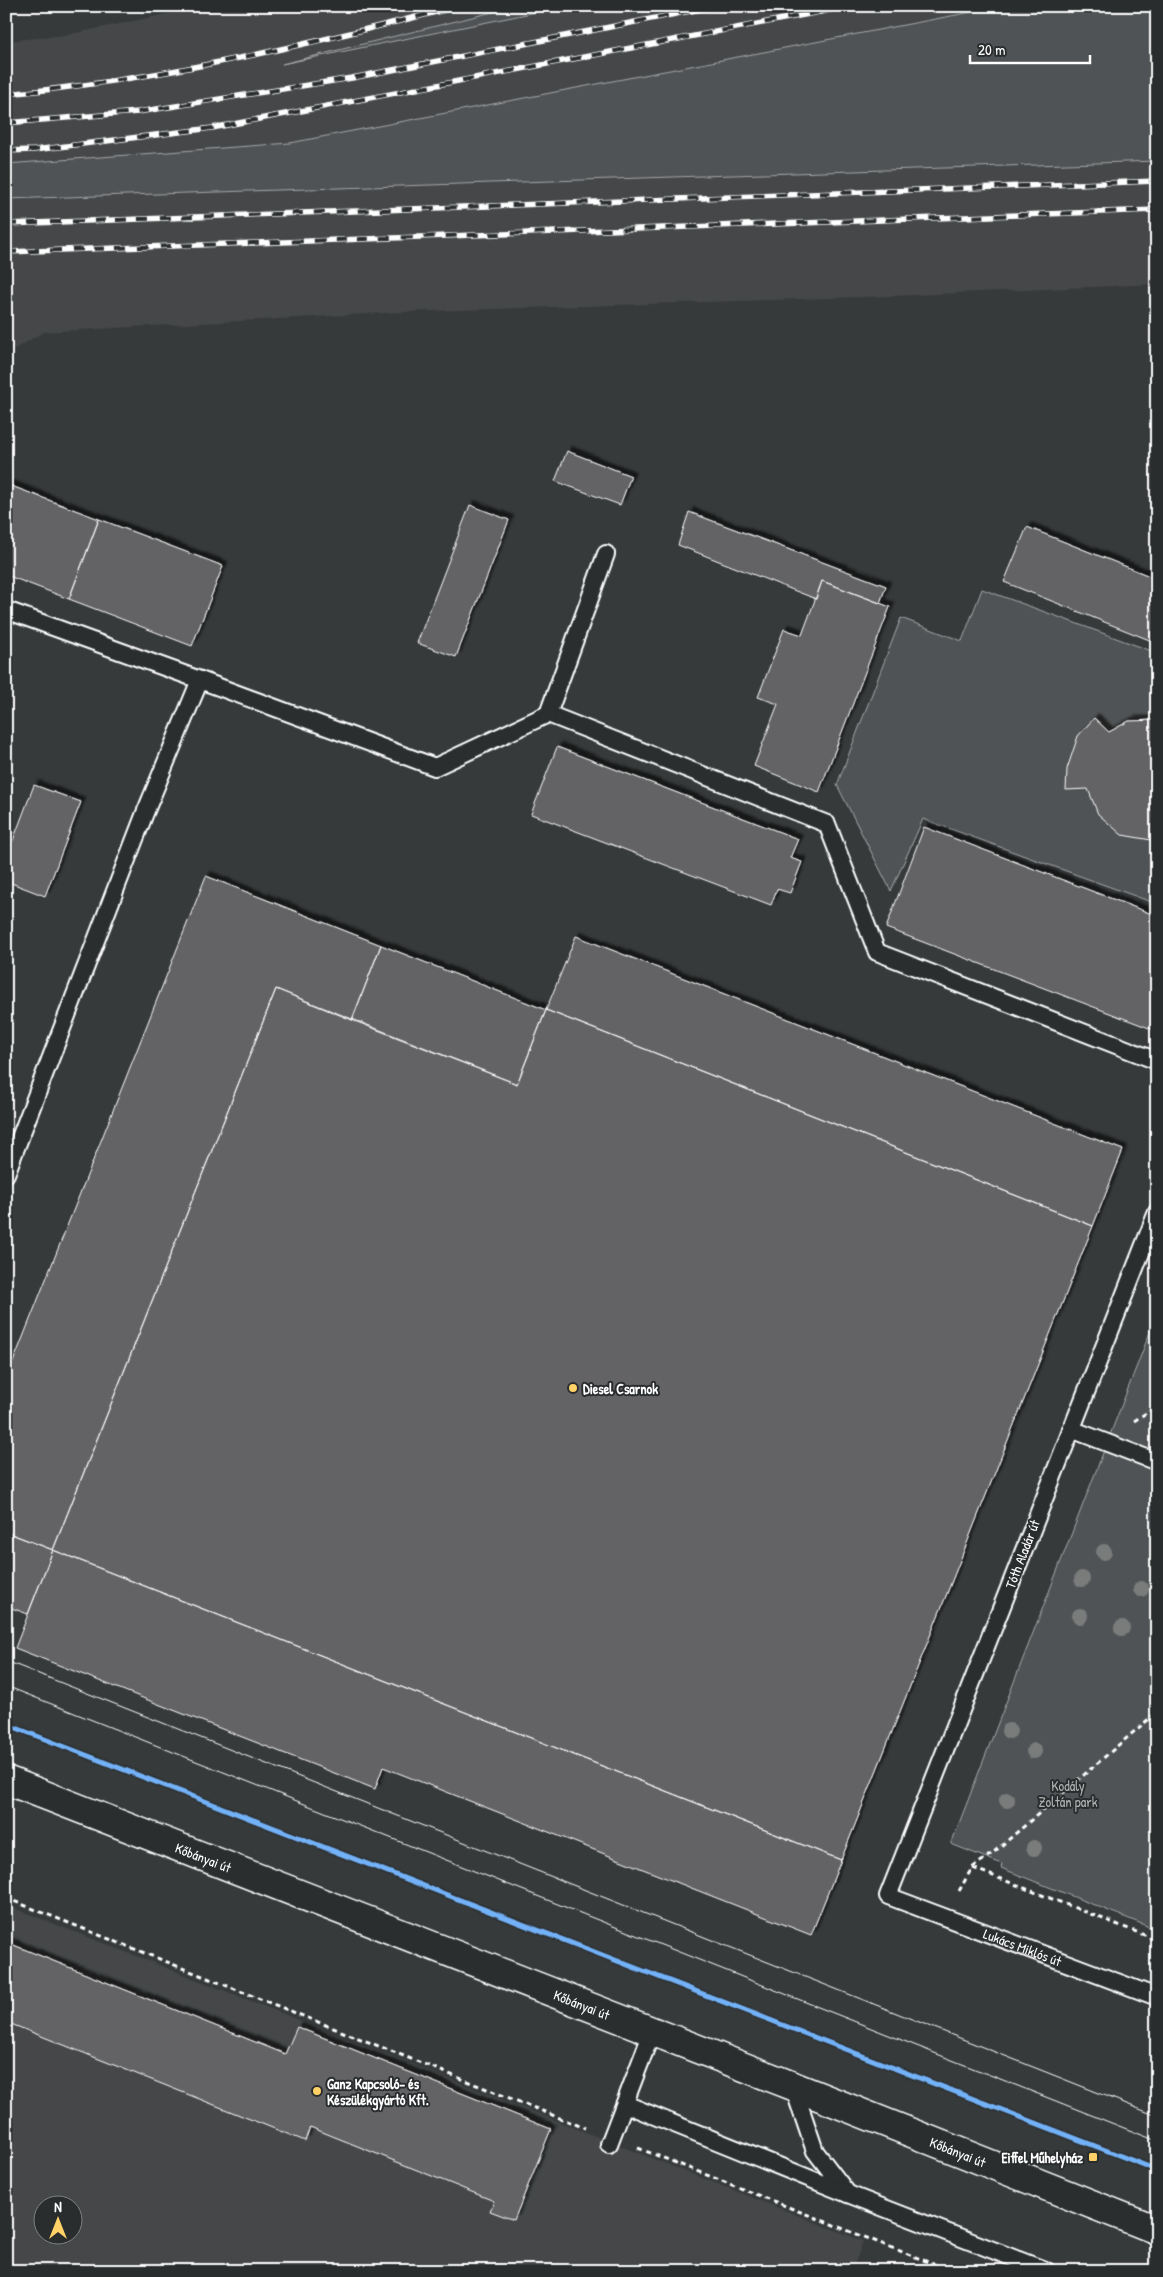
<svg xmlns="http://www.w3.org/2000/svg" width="1163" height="2277" font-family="'Patrick Hand',sans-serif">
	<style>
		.built { fill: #444748; fill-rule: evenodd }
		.green { fill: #505354; stroke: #a8a9aa }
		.building { fill: #636465; stroke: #fff; filter: url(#shadow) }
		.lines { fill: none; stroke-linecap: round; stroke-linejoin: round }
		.service-casing { stroke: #fff; stroke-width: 20 }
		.primary-casing { stroke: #fff; stroke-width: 31 }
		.path { stroke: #fff; stroke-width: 3; stroke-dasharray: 5 4; stroke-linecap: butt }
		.service { stroke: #2a2d2e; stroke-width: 16 }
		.primary { stroke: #2a2d2e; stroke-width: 28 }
		.tram { stroke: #fff; stroke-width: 1 }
		.rail-casing { stroke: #fff; stroke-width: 5.5 }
		.rail { stroke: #2a2d2e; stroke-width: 4; stroke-dasharray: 11; stroke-linecap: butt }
		.cycleway-casing { stroke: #2a2d2e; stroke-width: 8 }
		.cycleway { stroke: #73b2f8; stroke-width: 5 }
		.tree { fill: #7a7c7c }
		.poi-dot { fill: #ffd166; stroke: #2a2d2e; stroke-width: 2 }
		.labels { text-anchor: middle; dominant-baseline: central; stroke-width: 4; stroke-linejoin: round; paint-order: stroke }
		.poi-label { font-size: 14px; font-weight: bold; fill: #fff; stroke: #2a2d2e; text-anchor: start }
		.street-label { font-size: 14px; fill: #fff; stroke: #2a2d2e }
		.park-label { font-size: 14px; fill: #b0b2b2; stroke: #2a2d2e }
	</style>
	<defs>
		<filter id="shadow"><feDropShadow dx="4.5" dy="-4.5" stdDeviation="1" flood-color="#0009"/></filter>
	</defs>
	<rect width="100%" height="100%" fill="#373a3b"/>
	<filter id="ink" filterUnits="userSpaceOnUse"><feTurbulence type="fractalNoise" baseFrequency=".02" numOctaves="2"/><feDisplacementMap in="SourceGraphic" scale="10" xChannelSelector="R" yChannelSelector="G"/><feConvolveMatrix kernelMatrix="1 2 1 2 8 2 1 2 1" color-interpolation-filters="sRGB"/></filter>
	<g filter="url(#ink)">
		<path class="built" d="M205 6H517L300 60 566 6H1003L289 143 6 164V41L66 35Z
			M1157 161V284L892 296 403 312 44 332 13 350 6 349V199Z
			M6 1905 863 2241 852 2271H6ZM42 2204H72V2234H42Z"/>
		<path class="green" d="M517 6H566L282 64Z
			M1003 6H1157V161L6 199V164L290 143Z
			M982 589 1157 653V904L923 819 891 891 837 785 901 618 962 641Z
			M1157 1314V1930L1001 1868 1002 1864 951 1844Z"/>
		<path class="building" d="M567 451 631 476 620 505 555 481Z
			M6 484 99 519 69 599 6 575Z
			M470 505 509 520 456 657 417 643Z
			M689 512 886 586 880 603 822 581 816 599 678 545Z
			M99 519 223 566 192 646 69 599Z
			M1027 527 1157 579V643L1004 582Z
			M822 581 890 607 819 792 754 766 778 704 758 697 784 629 802 635Z
			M1094 718 1109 732 1129 721 1157 720V841L1122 835 1098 814 1088 789 1066 790 1067 769 1078 736Z
			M557 747 798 839 790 858 802 862 790 893 777 889 771 905 531 814Z
			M34 785 81 802 45 896 6 881V859Z
			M924 827 1157 916V1031L886 928Z
			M206 876 381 945 352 1020 276 989 53 1550 6 1532V1380Z
			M576 936 1123 1150 1093 1226 546 1010Z
			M381 945 546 1010 517 1084 352 1020Z
			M276 989 517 1084 546 1010 1093 1226 841 1860 53 1550Z
			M6 1532 53 1550 28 1614 6 1606Z
			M53 1550 841 1860 811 1935 383 1767 375 1789 15 1648Z
			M6 1942 285 2054 297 2027 551 2129 514 2220 490 2211 494 2201 310 2127 305 2141 6 2022Z"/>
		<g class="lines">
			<defs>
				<g id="service">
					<path d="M606 554 548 714 827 824 877 952 1157 1061"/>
					<path d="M6 610 200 680"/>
					<path d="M6 1174 145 813 200 680 435 767 548 714"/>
					<path id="s1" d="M1157 1212 888 1896 1157 1997"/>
					<path d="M1071 1429 1157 1462"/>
					<path d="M793 2086 815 2151 848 2194"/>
					<path d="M625 2104 848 2194 1047 2271"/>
					<path d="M609 2144 652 2032"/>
				</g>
				<g id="primary">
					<path id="s2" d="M6 1780 793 2086 1157 2230"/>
				</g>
			</defs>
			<use href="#service" class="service-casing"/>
			<use href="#primary" class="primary-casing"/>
			<path class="path" d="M1134 1421 1157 1406
				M973 1868 1157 1940
				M959 1891 972 1868 994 1852 1157 1712
				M6 1898 585 2128
				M638 2148 951 2271"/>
			<use href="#service" class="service"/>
			<use href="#primary" class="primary"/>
			<path class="tram" d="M6 1661 1157 2116
				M6 1686 1157 2141"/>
			<defs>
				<path id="rail" d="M6 94C160 80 310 44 460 6
					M6 123 138 112 352 78 716 6
					M6 151 34 150 212 128 851 6
					M6 224 1157 181
					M6 252 1157 210"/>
			</defs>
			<use href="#rail" class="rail-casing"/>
			<use href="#rail" class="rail"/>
			<defs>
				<path id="cycleway" d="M6 1724 1157 2170"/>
			</defs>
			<use href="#cycleway" class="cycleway-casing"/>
			<use href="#cycleway" class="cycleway"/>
		</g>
		<g class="tree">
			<circle cx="1104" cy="1552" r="8"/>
			<circle cx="1082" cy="1579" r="8"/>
			<circle cx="1141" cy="1589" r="8"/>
			<circle cx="1080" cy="1616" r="8"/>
			<circle cx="1122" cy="1628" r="8"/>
			<circle cx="1009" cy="1731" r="8"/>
			<circle cx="1034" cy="1751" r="8"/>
			<circle cx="1007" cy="1800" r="8"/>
			<circle cx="1034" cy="1848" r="8"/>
		</g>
	</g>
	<g class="poi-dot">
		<circle cx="573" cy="1388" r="5"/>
		<circle cx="317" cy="2091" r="5"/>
		<rect x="1088" y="2152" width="10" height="10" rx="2.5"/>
	</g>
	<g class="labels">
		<g class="poi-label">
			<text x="583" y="1388">Diesel Csarnok</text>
			<text x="327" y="2083">Ganz Kapcsoló- és<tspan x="327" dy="16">Készülékgyártó Kft.</tspan></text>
			<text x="1083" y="2157" text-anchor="end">Eiffel Műhelyház</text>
		</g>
		<g class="street-label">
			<text transform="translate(1022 1554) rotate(-69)">Tóth Aladár út</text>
			<text stroke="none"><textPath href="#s2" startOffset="212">Kőbányai út</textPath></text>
			<text stroke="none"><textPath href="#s1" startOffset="879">Lukács Miklós út</textPath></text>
			<text stroke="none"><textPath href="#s2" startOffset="618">Kőbányai út</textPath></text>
			<text stroke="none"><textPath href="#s2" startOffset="1022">Kőbányai út</textPath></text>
		</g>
		<g class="park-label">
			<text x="1068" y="1785">Kodály<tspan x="1068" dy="16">Zoltán park</tspan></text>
		</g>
	</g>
	<rect width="1163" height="2277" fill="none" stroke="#2a2d2e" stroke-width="25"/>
	<rect x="12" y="12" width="1138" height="2252" fill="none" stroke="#fff" stroke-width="2" filter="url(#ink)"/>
	<g transform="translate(58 2220)"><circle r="24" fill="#2a2d2e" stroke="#7f8182"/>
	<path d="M0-4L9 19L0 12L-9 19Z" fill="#ffd166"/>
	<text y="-8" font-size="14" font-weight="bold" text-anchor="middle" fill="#ffffff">N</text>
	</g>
	<path d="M970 55v8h120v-8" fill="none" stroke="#ffffff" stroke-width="2.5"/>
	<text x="978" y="55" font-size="15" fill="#ffffff" stroke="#2a2d2e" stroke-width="4" paint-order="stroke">20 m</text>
</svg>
